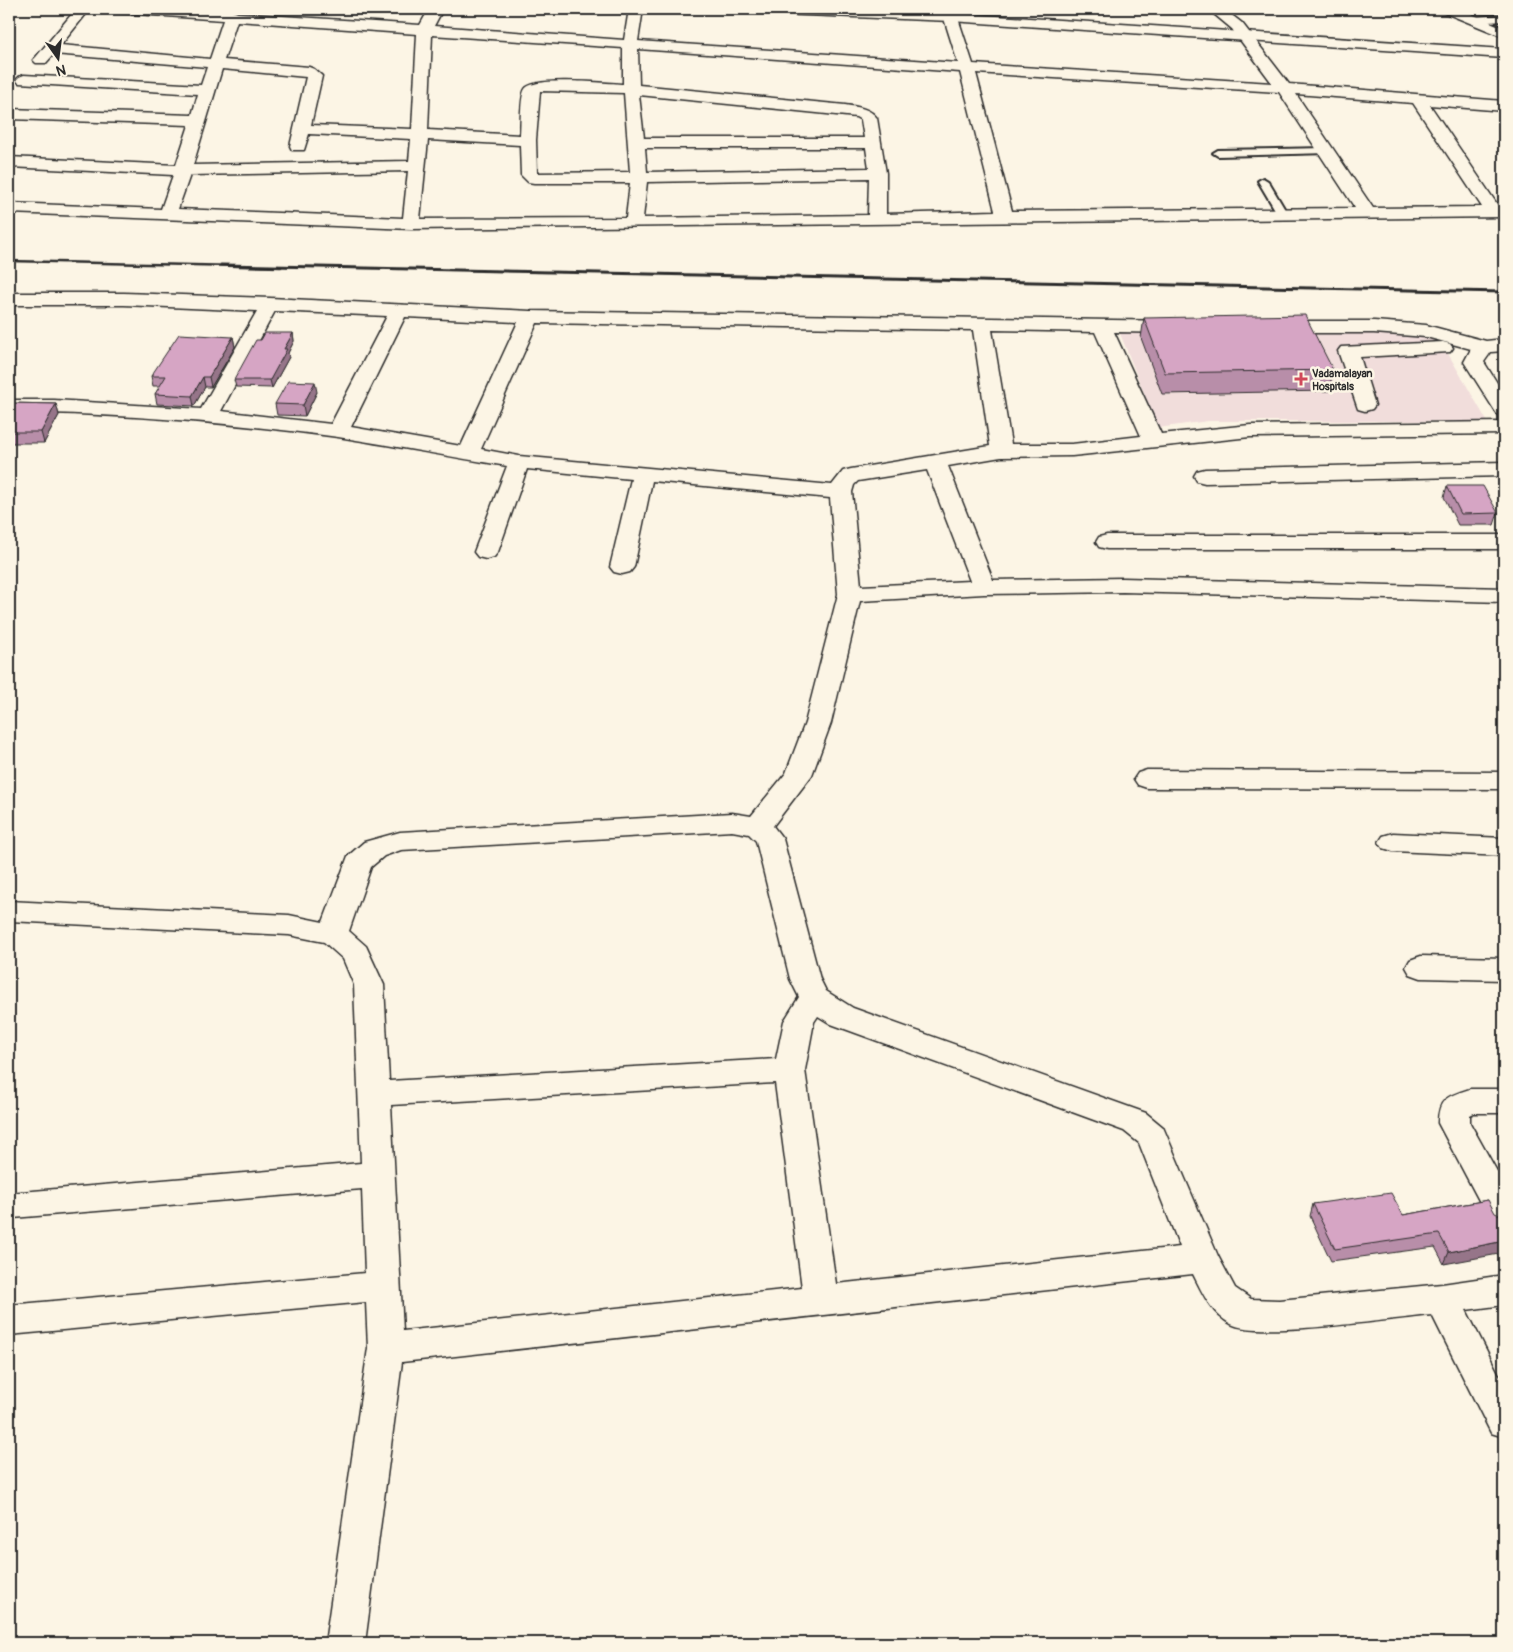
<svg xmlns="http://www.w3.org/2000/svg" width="1513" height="1652" font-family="Pangolin,sans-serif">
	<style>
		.built { fill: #f1dddb }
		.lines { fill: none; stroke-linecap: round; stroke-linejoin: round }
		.lane-casing { stroke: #2b2b2b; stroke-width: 4 }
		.street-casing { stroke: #2b2b2b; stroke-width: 3 }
		.secondary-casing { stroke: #2b2b2b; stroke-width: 3 }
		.primary-casing { stroke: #2b2b2b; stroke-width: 3 }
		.lane { fill: #fcf5e5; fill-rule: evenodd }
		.street { fill: #fcf5e5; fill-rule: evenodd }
		.secondary { fill: #fcf5e5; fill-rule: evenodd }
		.primary { fill: #fcf5e5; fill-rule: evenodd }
		.rail-far1 { stroke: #2b2b2b; stroke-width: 2.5 }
		.rail { stroke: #2b2b2b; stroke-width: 3 }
		.wall { fill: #b88ea9; stroke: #2b2b2b }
		.shaded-wall { fill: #967489; stroke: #2b2b2b }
		.building { fill: #d6a5c4; stroke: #2b2b2b }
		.poi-dot { fill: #d1495b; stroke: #fcf5e5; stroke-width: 2 }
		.labels { text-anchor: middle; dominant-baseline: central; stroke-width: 5; stroke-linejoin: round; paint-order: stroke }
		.far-poi-label { font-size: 11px; font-weight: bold; fill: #2b2b2b; stroke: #fcf5e5; text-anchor: start }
	</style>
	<rect width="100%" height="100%" fill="#fcf5e5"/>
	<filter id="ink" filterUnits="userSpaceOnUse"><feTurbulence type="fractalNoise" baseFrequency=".02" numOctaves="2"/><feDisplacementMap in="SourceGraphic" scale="10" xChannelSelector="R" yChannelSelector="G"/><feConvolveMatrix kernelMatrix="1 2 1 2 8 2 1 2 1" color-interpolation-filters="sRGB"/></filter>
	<g filter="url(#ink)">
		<path class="built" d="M1119 331 1374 333 1439 338 1487 421H1208L1158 428Z"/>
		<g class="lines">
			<defs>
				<path id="lane" d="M1504 15V21L1472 23 1468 20 1472 17Z
					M1326 148 1329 149V153L1218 156 1213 153 1218 150Z
					M1263 178 1268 181 1287 213 1286 215H1278L1277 213 1258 181Z"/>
				<path id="street" d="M76 9H90L61 45 210 59 223 20 122 13 117 12 115 9 232 11 238 13 420 25 429 9H443L434 26 624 40 629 9H643L638 41 958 63 941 9H955L973 64 1272 83 1232 29 1208 9H1224L1242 23 1289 84 1504 101V111L1430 105 1499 207H1504V217L411 229 9 213V203L161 209 173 175 9 167V157L176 165 189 125 9 119V109L192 115 198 94 19 83 16 80 19 77 24 75 201 85 207 67 54 54 46 63H36L33 60 36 57ZM237 21 417 34 412 129 311 125 322 76 314 69 309 67 224 60ZM432 35 623 48V84C606 83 533 76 525 89 520 96 521 125 520 135L428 130ZM638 49 960 72 995 211 886 214V173L877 118C870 108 857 107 845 105L639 85ZM222 69 306 77 290 146 292 150H304L309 134 411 139 409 161 193 165ZM976 73 1279 92 1355 208 1012 211ZM540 91 624 93 630 172 537 173 536 140ZM1296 94 1413 103 1482 207 1373 208ZM639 95 856 117 861 120 864 138H644ZM428 140 520 145 521 175 528 182 534 183H630L626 218 420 219ZM645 148H866L869 168 647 172ZM408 171 403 218 178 209 190 175ZM869 178 868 215 643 218 647 182Z
					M9 293H124L270 298 530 311 1180 321 1187 323 1190 327 1187 331 1180 333 1114 332 1161 434 1250 425 1504 422V434L1250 437 1072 456 1001 457 948 466 993 580 1123 578 1504 588V602L1123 592 984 594 860 601 831 723 812 775 773 826 783 839 820 979 826 991 853 1008 1146 1113 1163 1127 1218 1256 1235 1288 1251 1299 1279 1300 1442 1284 1504 1275V1305L1466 1310 1504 1385V1437L1491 1433 1432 1315C1395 1318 1258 1339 1231 1324 1211 1313 1203 1294 1193 1274L402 1362 365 1643H325L368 1348 366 1302 9 1335V1305L365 1273 362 1189 13 1218 9 1217V1193L361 1163 354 985 343 959 324 942 289 935 9 921V901L289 915 323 922 348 856 364 842 400 832 732 813 751 816 786 773 805 723 838 594 830 498 652 481 634 567 630 572 622 574 614 572 610 567 631 479 527 469 498 552 494 557 486 559 478 557 474 552 507 466C451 457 395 446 338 437 229 422 119 414 9 412V400H54L201 409 257 311 124 305H9ZM275 311 387 316 331 424 221 411ZM405 317 518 322 461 446 351 427ZM537 323 973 330 990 446 851 469 843 471 832 485 519 456 481 449ZM992 330 1095 332 1141 436 1072 444H1011ZM927 470 970 581 861 586 852 492 854 485 858 481ZM732 831 749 834 756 841 790 979 799 997 784 1021 776 1059 389 1081 384 985 366 946 349 931 371 867 384 856 401 850ZM818 1016 831 1024 1124 1131 1139 1143 1180 1247 836 1284 805 1070 814 1022ZM775 1083 802 1288 403 1331 391 1105Z
					M1273 321H1374L1426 325 1486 341 1504 339V351L1491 352 1484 362 1504 394V416L1497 414 1464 362 1471 349 1426 337 1374 333H1273L1266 331 1263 327 1266 323Z
					M1443 342 1450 344 1453 348 1450 352 1360 357 1375 405 1372 409 1365 411 1358 409 1338 351 1341 347Z
					M1504 462V476L1205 483 1197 481 1194 476 1197 471 1205 469Z
					M1107 535H1504V549H1107L1099 547 1096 542 1099 537Z
					M1147 770 1504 772V789L1147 788 1138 785 1134 779 1138 773Z
					M1393 833 1504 838V856L1393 851 1383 848 1379 842 1383 836Z
					M1421 956 1504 958V980L1421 978 1410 974 1406 967 1410 960Z
					M1470 1089H1504V1113H1474L1470 1115V1123L1504 1184V1229L1492 1225 1438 1123C1438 1098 1448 1096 1470 1089Z"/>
				<path id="secondary" d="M747 9H854L951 13 1504 49V58L951 21 754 13 749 12Z"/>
				<path id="primary" d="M1441 9H1460L1504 28V37L1443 12Z"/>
			</defs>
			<use href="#lane" class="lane-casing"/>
			<use href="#street" class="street-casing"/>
			<use href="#secondary" class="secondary-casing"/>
			<use href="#primary" class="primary-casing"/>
			<use href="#lane" class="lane"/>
			<use href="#street" class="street"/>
			<use href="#secondary" class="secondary"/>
			<use href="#primary" class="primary"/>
			<path class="rail-far1" d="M9 261 281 267"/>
			<path class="rail" d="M221 265 1504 292"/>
		</g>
		<path class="wall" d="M1144 318 1333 370 1329 391 1162 394 1141 338Z
			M293 333 294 341 288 353 289 357 272 388 236 387 234 380Z
			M233 337 235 347 211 387H205L194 406 157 404 155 394 160 386H153L151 376Z
			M317 392 305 416 277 415 275 404Z
			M9 403 56 404 59 415 44 443H9Z
			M1447 486 1498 513 1494 525H1458L1444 497Z
			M1488 1200 1444 1264 1435 1247 1331 1261 1310 1216 1313 1204 1403 1215Z"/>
		<path class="shaded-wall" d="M293 333 294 341 288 353 289 357 272 388 270 380 284 349Z
			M233 337 235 347 211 387 209 377Z
			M203 377 205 387 194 406 192 396Z
			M315 382 317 392 305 416 303 405Z
			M56 404 59 415 44 443 41 432Z
			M1504 1241V1253L1444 1264 1449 1252Z"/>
		<path class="building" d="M1305 315 1333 370 1165 373 1144 318Z
			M265 333H293L284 349H287L270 380H234L256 340H261Z
			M179 334 233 337 209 377H203L192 396 155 394 166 376H151Z
			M288 381 315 382 303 405 275 404Z
			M9 403 56 404 41 432H9Z
			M1447 486H1483L1498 513 1461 514Z
			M1391 1193 1403 1215 1488 1200 1495 1213 1504 1217V1241L1449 1252 1439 1234 1335 1249 1313 1204Z"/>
	</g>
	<path class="poi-dot" d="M1298.5 371.5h5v5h5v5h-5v5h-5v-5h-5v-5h5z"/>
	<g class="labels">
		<g class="far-poi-label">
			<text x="1312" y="373">Vadamalayan<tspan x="1312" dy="13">Hospitals</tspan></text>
		</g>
	</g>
	<rect width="1513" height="1652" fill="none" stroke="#fcf5e5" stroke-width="30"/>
	<rect x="15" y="15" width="1483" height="1622" fill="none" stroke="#2b2b2b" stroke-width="2" filter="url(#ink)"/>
	<g transform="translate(58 58) rotate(166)" stroke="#fcf5e5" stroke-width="4" paint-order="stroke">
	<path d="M0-4L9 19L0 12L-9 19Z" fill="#2b2b2b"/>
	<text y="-8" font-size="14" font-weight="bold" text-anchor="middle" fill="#2b2b2b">N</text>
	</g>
</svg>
